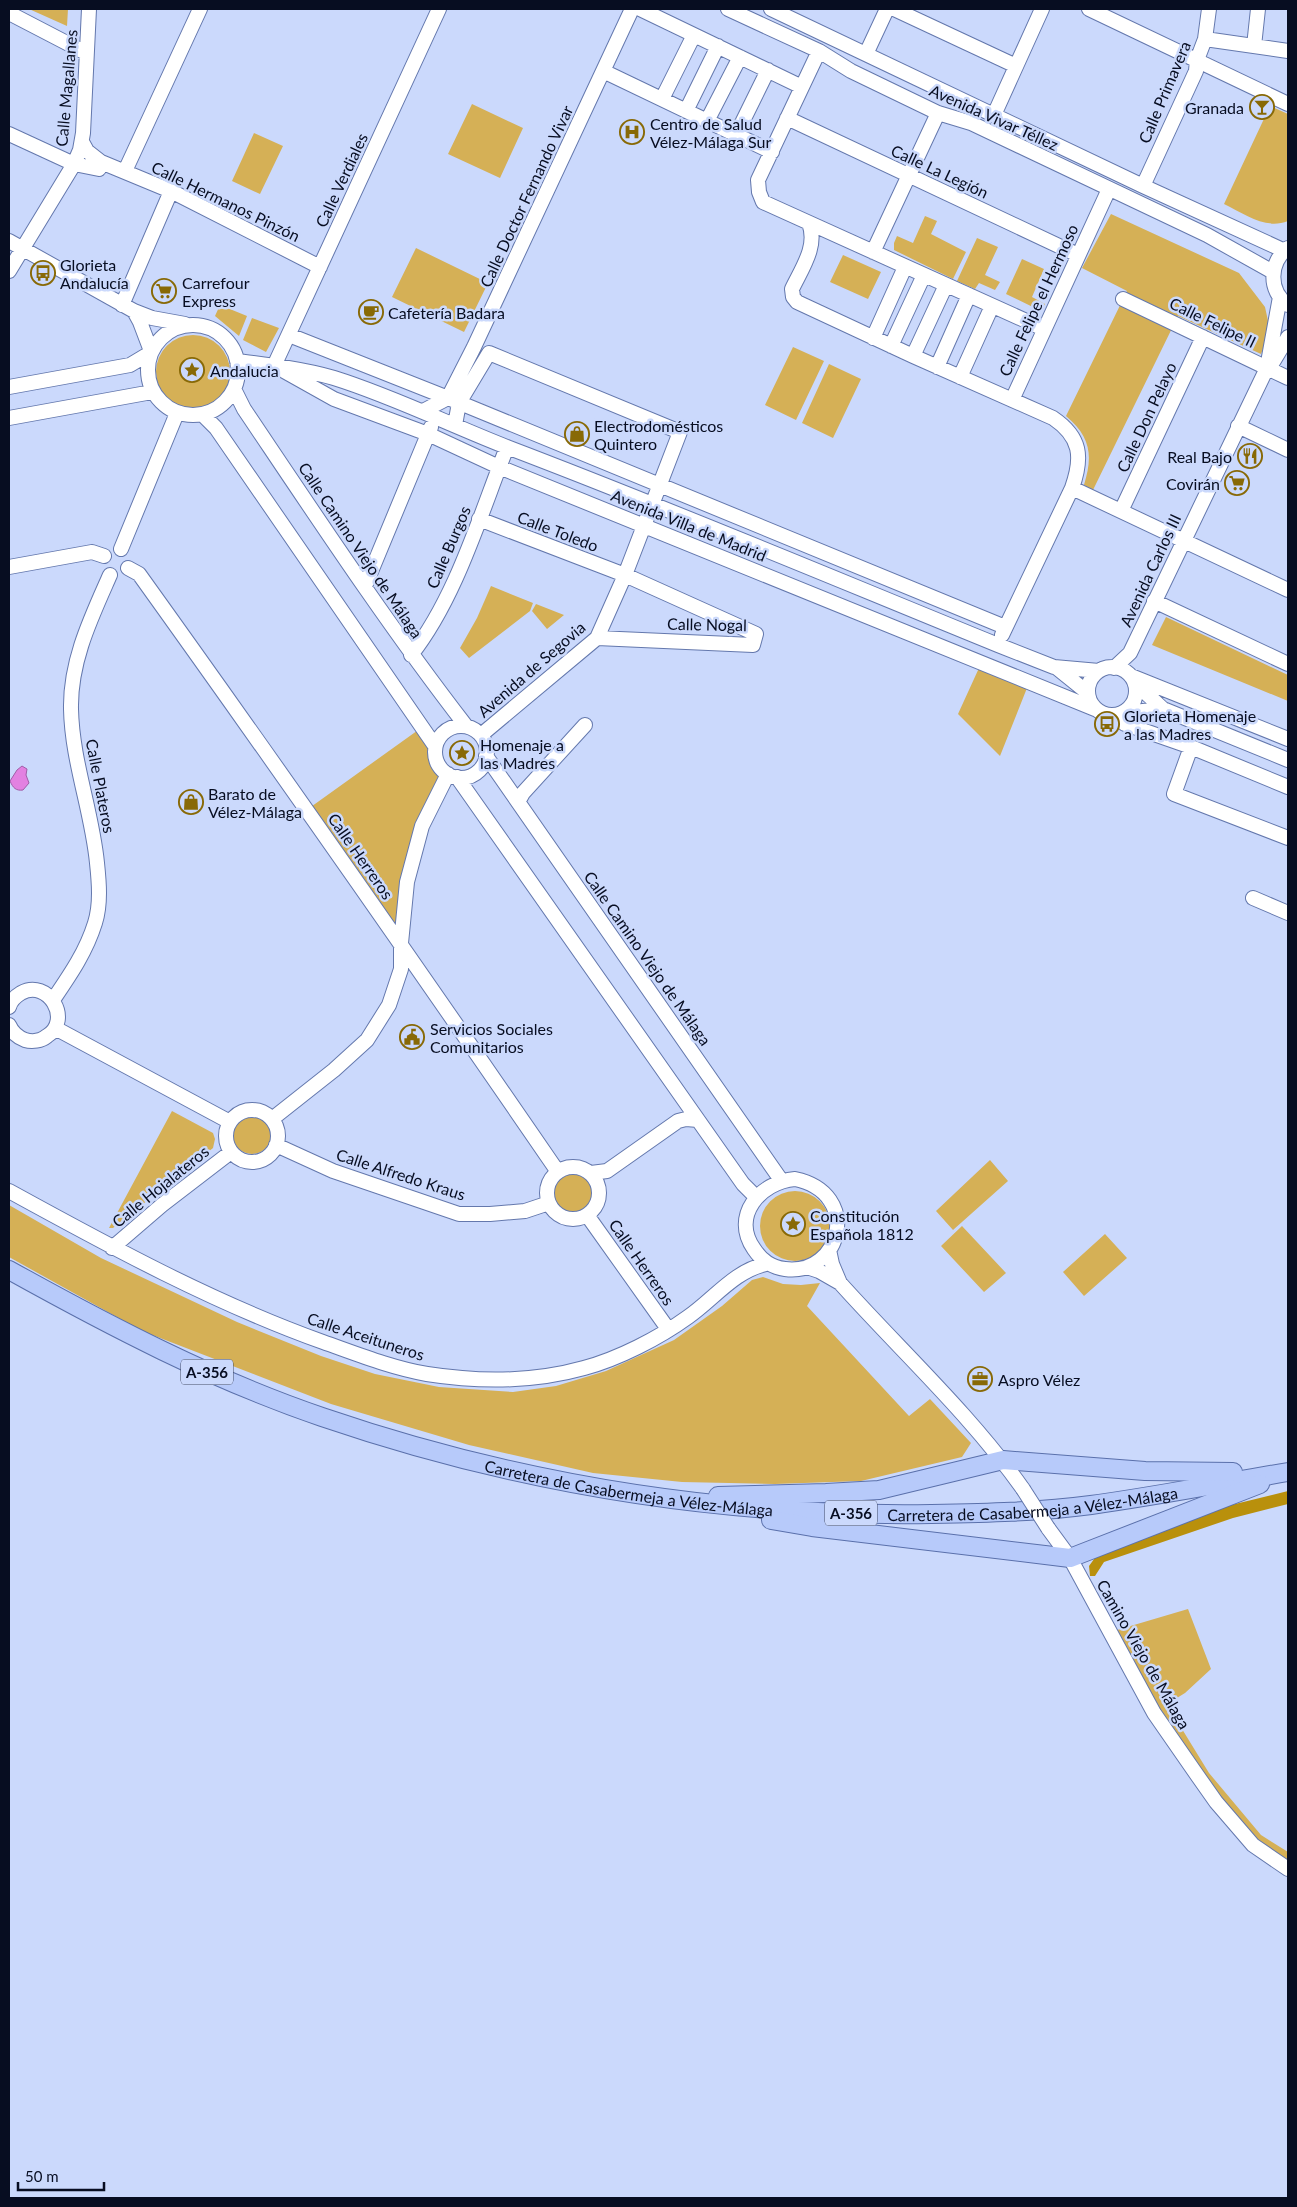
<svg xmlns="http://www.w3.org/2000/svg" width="1297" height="2207" font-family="Lato,sans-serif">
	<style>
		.green { fill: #d5b056 }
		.forest { fill: #b9900c }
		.water { fill: #e281e1; stroke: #a05ea7 }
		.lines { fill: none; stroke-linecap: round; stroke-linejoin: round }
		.minor-casing { stroke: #6478ad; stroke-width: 16 }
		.major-casing { stroke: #5a70ab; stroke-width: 20 }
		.minor { stroke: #fff; stroke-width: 14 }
		.major { stroke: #b7cafa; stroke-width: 18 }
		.minor-bridge-casing { stroke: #6478ad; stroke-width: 16; stroke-linecap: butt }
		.minor-bridge { stroke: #fff; stroke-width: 14 }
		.labels { text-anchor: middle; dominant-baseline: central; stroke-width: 5; stroke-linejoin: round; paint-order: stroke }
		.shield { fill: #cbd9fc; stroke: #424a63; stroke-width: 1 }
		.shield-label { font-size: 15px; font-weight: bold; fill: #070d21 }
		.street-label { font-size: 16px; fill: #070d21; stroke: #cbd9fc }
		.poi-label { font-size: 16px; fill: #070d21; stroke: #cbd9fc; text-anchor: start }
	</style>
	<rect width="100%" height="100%" fill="#cbd9fc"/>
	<path class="green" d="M29 9H68L67 26Z
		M472 104 523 128 500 178 448 154Z
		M1270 106 1288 114V221C1265 230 1245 214 1224 204Z
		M254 133 283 146 260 194 232 181Z
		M1111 214 1239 273 1265 307 1270 330 1261 354 1178 316 1093 490 1084 485C1093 456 1091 437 1066 416L1127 291 1082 268Z
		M925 216 937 221 931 234 966 252 953 279 894 250V243L897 236 913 243Z
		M977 238 998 247 985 275 1000 282 995 290 979 283 975 289 957 281Z
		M416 248 488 283 464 332 392 297Z
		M843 255 881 272 868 299 830 282Z
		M1022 259 1044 269 1032 297 1045 304 1041 311 1006 294Z
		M220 305 247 316 239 336 215 316Z
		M252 318 279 328 266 352 243 340Z
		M156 372a37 37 0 1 1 74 0a37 37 0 1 1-74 0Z
		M793 347 824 361 796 420 765 405Z
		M829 364 861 379 833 438 802 423Z
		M491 586 533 603 530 611 469 658 460 648 477 618Z
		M536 604 564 615 547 629 532 611Z
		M1166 617 1288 675V701L1152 645Z
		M979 668 1027 688 1000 756 958 714Z
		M421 728 436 746 432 760 442 773 399 930 308 809Z
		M172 1111 213 1133 215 1139 213 1148 113 1228H109Z
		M233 1135a19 19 0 1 1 38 0a19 19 0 1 1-38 0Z
		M990 1160 1008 1181 953 1230 936 1211Z
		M554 1193a20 20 0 1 1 40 0a20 20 0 1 1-40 0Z
		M760 1226a35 35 0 1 1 70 0a35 35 0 1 1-70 0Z
		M9 1205 101 1258 237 1322 321 1356 375 1374 439 1387 513 1392 556 1386 606 1371 674 1340 722 1306 752 1280 763 1277 783 1284 801 1285 820 1283 807 1306 909 1416 930 1399 971 1443 962 1457 861 1481 775 1484 682 1482 593 1473 469 1445 331 1404 142 1331 9 1257Z
		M962 1226 1006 1273 984 1292 941 1246Z
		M1105 1234 1127 1258 1084 1296 1063 1272Z
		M1188 1609 1211 1669 1185 1693 1172 1701 1174 1716 1209 1773 1261 1835 1288 1852V1863L1257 1841 1202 1775 1153 1702 1117 1630Z"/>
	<path class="forest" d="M1288 1491V1504L1233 1518 1104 1562 1095 1576H1090L1089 1566 1097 1555 1227 1506Z"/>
	<path class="water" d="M22 766 27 769 26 775 29 783 23 790C16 791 13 788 10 781L17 770Z"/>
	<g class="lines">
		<defs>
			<path id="minor" d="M640 9 802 87
				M728 9 819 51 851 71 938 113 971 123 1207 235 1273 272
				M771 9 1143 186 1285 251
				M894 9 1016 66
				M1089 9 1288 104
				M9 13 86 53
				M1205 39 1288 51
				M1254 46 1258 9
				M819 51 758 180 759 192 763 202 1044 329
				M866 54 887 9
				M603 71 772 152
				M662 99 694 35
				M686 111 718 46
				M994 115 1042 9
				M787 118 1078 255
				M707 121 740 57
				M9 134 74 164 99 169
				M736 135 768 70
				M82 142 87 151 101 162 171 191 320 267
				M125 171 200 9
				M1143 186 1196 71 1197 60 1205 39 1209 9
				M809 223C818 246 802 268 792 289L793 297 797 302 913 356 1053 418C1081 437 1083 457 1072 488L1002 635
				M9 241 134 311 152 318 185 324
				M1288 248C1269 262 1268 291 1288 305
				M873 252 938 113
				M9 271 74 164 80 150 83 133 89 9
				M1123 299 1288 378
				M122 305 171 191
				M134 311 140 322 151 351
				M148 370a45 45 0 1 1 90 0a45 45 0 1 1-90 0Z
				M289 335 448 398 1005 627
				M873 338 905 267
				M891 346 924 275
				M913 356 946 285
				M237 361C269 365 303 369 334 378 395 397 452 426 512 449 675 511 836 579 998 645L1054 667 1099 671
				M274 366 439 9
				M937 367 969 295
				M1270 367 1288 337
				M284 371 334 399 428 434 499 467 1095 709
				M960 377 992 306
				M9 387 130 365 150 353
				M234 389 244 409C316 516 387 624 466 726
				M1012 400 1109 189
				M423 411 448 398 474 347 632 9
				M203 415 216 428 435 746
				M9 418 152 392
				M455 425 459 403 489 353 680 432 625 575 597 638 481 735
				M1238 426 1288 450
				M1072 488 1288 590
				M1121 511 1203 337
				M479 519 625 575 756 634 753 645 597 638
				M121 549 177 413
				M9 567 92 552 104 556
				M128 568 139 574C281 772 420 971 558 1172
				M365 586 431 427
				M1154 601 1288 664
				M411 655C456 598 480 515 507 447
				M1088 691a24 24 0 1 1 48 0a24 24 0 1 1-48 0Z
				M1057 668 1088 693
				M1114 668 1130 653 1267 368 1280 297
				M1131 676 1288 739
				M1135 683 1163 709 1288 760
				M1123 713 1163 709
				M1114 715 1125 724 1191 747 1288 787
				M435 752a26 26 0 1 1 52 0a26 26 0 1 1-52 0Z
				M1191 747 1174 794 1288 838
				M486 756 781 1180
				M457 777 743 1184 756 1197
				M518 802 523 793 585 725
				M1253 898 1288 913
				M53 1000C70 975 86 952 95 923 101 904 99 882 97 863 92 811 72 761 71 709 70 661 91 618 110 575
				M9 1007C11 1000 16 996 21 993 48 978 73 1020 47 1036 41 1041 32 1042 25 1040 17 1037 12 1032 9 1025
				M55 1028 230 1122
				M226 1136a26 26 0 1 1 52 0a26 26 0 1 1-52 0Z
				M272 1119 334 1070 367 1040 389 1005 401 969V943L407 882 422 826 448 774
				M276 1145 333 1171 459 1214H490L525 1211 549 1203
				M547 1193a26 26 0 1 1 52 0a26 26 0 1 1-52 0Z
				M591 1173 607 1171 678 1121 686 1119 698 1120
				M795 1179C862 1193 842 1276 785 1269 771 1267 762 1261 754 1249 731 1216 760 1182 795 1179Z
				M9 1191C111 1247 214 1303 323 1342 357 1354 392 1368 427 1374 478 1382 534 1382 584 1368 618 1359 659 1338 688 1317 714 1299 734 1271 766 1264
				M587 1215 668 1329
				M112 1248 162 1205 231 1152
				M829 1250 832 1264 840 1283
				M807 1267 819 1271 840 1283C901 1351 970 1414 1023 1489
				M1048 1528 1070 1558 1154 1713 1197 1775 1216 1802 1253 1845 1288 1869"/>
			<g id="major">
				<path id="s1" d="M9 1270C110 1326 213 1380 322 1417 518 1484 724 1517 931 1514 984 1513 1038 1512 1091 1505 1157 1496 1223 1483 1288 1472"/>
				<path d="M718 1496 826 1493 879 1490 1003 1460 1145 1471 1233 1472"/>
				<path d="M771 1520 812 1527 1070 1558 1260 1484"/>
			</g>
		</defs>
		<use href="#minor" class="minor-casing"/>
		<use href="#major" class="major-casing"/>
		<use href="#minor" class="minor"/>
		<use href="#major" class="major"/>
		<defs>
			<path id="minor-bridge" d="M1023 1489 1048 1528"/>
		</defs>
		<use href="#minor-bridge" class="minor-bridge-casing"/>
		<use href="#minor-bridge" class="minor-bridge"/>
	</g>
	<defs>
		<symbol id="bar-ring" viewBox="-11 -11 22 22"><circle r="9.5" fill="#cbd9fc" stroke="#886906" stroke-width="1.5"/><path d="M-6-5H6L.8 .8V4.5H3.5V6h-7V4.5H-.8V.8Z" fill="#886906"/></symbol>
		<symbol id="hospital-ring" viewBox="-11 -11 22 22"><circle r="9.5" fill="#cbd9fc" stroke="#886906" stroke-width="1.5"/><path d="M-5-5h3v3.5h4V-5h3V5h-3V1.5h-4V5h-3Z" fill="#886906"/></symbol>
		<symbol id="bus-ring" viewBox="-11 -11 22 22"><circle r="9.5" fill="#cbd9fc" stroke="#886906" stroke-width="1.5"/><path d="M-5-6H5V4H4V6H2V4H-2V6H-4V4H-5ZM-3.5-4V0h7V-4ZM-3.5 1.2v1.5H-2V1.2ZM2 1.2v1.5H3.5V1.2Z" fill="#886906"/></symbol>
		<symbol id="supermarket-ring" viewBox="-11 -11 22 22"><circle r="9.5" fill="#cbd9fc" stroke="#886906" stroke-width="1.5"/><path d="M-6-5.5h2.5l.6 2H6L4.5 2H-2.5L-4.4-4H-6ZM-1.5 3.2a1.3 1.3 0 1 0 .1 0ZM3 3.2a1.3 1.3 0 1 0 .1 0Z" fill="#886906"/></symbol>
		<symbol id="cafe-ring" viewBox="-11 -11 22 22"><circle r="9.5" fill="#cbd9fc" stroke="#886906" stroke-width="1.5"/><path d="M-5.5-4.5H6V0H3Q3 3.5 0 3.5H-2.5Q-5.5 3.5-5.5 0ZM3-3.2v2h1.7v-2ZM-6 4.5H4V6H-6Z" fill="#886906"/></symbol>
		<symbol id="sight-ring" viewBox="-11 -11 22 22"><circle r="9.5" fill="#cbd9fc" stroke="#886906" stroke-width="1.5"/><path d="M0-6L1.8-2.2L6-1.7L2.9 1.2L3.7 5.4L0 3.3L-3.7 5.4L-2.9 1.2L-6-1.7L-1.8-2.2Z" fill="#886906"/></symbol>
		<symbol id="shop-ring" viewBox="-11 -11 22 22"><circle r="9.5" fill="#cbd9fc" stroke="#886906" stroke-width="1.5"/><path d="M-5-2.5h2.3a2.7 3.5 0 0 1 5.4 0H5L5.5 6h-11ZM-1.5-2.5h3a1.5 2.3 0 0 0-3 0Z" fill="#886906"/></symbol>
		<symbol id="restaurant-ring" viewBox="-11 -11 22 22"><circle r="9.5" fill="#cbd9fc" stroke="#886906" stroke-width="1.5"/><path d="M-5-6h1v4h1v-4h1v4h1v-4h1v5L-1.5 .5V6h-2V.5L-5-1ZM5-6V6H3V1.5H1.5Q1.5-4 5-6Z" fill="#886906"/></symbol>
		<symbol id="civic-ring" viewBox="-11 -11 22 22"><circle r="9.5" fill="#cbd9fc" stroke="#886906" stroke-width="1.5"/><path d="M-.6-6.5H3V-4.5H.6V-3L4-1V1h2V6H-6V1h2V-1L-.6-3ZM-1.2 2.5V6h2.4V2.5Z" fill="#886906"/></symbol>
		<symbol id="office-ring" viewBox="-11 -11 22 22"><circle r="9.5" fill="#cbd9fc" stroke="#886906" stroke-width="1.5"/><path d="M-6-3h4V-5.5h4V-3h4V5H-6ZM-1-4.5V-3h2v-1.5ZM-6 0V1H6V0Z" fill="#886906"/></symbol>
	</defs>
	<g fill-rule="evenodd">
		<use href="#bar-ring" x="1248" y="93" width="28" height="28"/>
		<use href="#hospital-ring" x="618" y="118" width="28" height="28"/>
		<use href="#bus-ring" x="29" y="259" width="28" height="28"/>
		<use href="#supermarket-ring" x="150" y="277" width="28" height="28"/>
		<use href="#cafe-ring" x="357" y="298" width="28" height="28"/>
		<use href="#sight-ring" x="178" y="356" width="28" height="28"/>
		<use href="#shop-ring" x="563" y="420" width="28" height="28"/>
		<use href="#restaurant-ring" x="1236" y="442" width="28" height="28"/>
		<use href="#supermarket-ring" x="1223" y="469" width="28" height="28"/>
		<use href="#bus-ring" x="1093" y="710" width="28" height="28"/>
		<use href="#sight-ring" x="448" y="739" width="28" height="28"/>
		<use href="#shop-ring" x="177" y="788" width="28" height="28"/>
		<use href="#civic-ring" x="398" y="1023" width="28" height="28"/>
		<use href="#sight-ring" x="779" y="1210" width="28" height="28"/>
		<use href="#office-ring" x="966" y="1365" width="28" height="28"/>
	</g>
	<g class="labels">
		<g class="shield">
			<rect x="181" y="1359.5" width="52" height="25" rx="4"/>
			<rect x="825" y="1500.5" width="52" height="25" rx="4"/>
		</g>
		<g class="shield-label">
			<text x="207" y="1372">A-356</text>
			<text x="851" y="1513">A-356</text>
		</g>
		<g class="street-label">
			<text transform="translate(66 88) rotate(-85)">Calle Magallanes</text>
			<text transform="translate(1164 92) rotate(-67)">Calle Primavera</text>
			<text transform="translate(994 117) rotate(24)">Avenida Vivar Téllez</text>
			<text transform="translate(940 171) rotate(25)">Calle La Legión</text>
			<text transform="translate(341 180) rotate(-65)">Calle Verdiales</text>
			<text transform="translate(526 196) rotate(-65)">Calle Doctor Fernando Vivar</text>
			<text transform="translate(226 201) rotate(26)">Calle Hermanos Pinzón</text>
			<text transform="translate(1038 300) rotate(-65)">Calle Felipe el Hermoso</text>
			<text transform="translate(1213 322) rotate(26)">Calle Felipe II</text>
			<text transform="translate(1146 417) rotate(-65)">Calle Don Pelayo</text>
			<text transform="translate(689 525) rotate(22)">Avenida Villa de Madrid</text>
			<text transform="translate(558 531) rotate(21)">Calle Toledo</text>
			<text transform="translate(448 547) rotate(-67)">Calle Burgos</text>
			<text transform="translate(361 550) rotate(56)">Calle Camino Viejo de Málaga</text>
			<text transform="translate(1150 570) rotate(-65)">Avenida Carlos III</text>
			<text transform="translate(707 624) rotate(1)">Calle Nogal</text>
			<text transform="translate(531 669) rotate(-41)">Avenida de Segovia</text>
			<text transform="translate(101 786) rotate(79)">Calle Plateros</text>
			<text transform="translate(361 856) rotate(55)">Calle Herreros</text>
			<text transform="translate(648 958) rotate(55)">Calle Camino Viejo de Málaga</text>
			<text transform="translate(401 1174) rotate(18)">Calle Alfredo Kraus</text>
			<text transform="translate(160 1186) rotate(-39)">Calle Hojalateros</text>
			<text transform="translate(642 1262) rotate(55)">Calle Herreros</text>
			<text transform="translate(366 1336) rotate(18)">Calle Aceituneros</text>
			<text stroke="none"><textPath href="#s1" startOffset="662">Carretera de Casabermeja a Vélez-Málaga</textPath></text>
			<text stroke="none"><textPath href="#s1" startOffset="1068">Carretera de Casabermeja a Vélez-Málaga</textPath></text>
			<text transform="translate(1144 1654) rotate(60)">Camino Viejo de Málaga</text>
		</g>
		<g class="poi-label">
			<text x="1244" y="107" text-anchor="end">Granada</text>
			<text x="650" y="123">Centro de Salud<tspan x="650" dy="18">Vélez-Málaga Sur</tspan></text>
			<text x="60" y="264">Glorieta<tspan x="60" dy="18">Andalucía</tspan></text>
			<text x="182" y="282">Carrefour<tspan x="182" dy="18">Express</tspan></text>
			<text x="388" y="312">Cafetería Badara</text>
			<text x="210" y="370">Andalucia</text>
			<text x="594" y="425">Electrodomésticos<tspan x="594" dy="18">Quintero</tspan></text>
			<text x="1232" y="456" text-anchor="end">Real Bajo</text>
			<text x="1220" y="483" text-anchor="end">Covirán</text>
			<text x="1124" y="715">Glorieta Homenaje<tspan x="1124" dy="18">a las Madres</tspan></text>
			<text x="480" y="744">Homenaje a<tspan x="480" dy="18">las Madres</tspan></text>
			<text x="208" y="793">Barato de<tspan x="208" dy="18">Vélez-Málaga</tspan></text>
			<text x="430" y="1028">Servicios Sociales<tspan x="430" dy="18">Comunitarios</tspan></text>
			<text x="810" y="1215">Constitución<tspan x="810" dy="18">Española 1812</tspan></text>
			<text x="998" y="1379">Aspro Vélez</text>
		</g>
	</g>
	<rect width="1297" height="2207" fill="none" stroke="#070d21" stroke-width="20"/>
	<path d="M18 2182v8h86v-8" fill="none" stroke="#070d21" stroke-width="2.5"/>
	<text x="25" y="2182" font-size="15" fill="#070d21" stroke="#cbd9fc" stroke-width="4" paint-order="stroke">50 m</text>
</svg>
